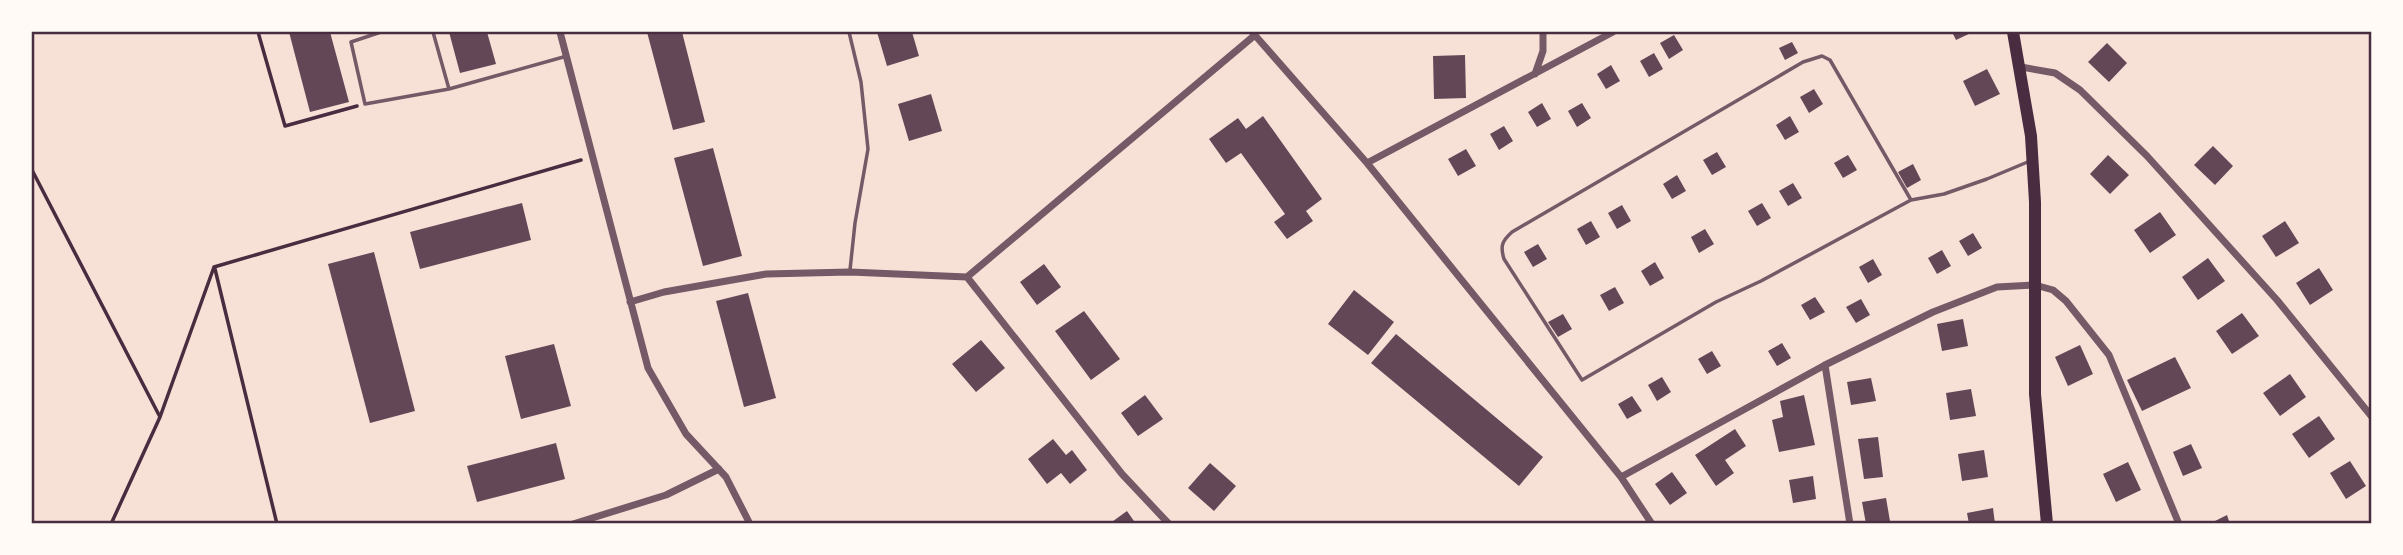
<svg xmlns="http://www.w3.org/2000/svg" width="2403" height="555" font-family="'Sofia Sans Condensed',sans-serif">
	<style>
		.building { fill: #644757 }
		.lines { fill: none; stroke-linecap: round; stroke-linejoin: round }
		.path { stroke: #4a2c40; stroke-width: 3.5 }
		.service { stroke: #755966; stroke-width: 3.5 }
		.minor { stroke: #755966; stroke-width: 7 }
		.primary { stroke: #4a2c40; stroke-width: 12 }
		.neatline { fill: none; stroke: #4a2c40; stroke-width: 2.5 }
	</style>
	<rect width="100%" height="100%" fill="#f7e1d7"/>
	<path class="building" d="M289 32H330L349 102 310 112Z
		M449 32H487L496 64 460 73Z
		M647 32H682L705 122 673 130Z
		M877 32H912L919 56 887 66Z
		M1952 32H1973L1956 40Z
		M1674 35 1683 50 1669 59 1660 43Z
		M1792 42 1798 53 1785 60 1779 48Z
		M2107 43 2127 63 2109 82 2088 62Z
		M1654 53 1663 69 1649 77 1640 61Z
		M1465 55 1466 98 1434 99 1433 56Z
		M1611 65 1620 81 1606 89 1597 74Z
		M1987 69 2000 94 1975 106 1963 81Z
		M1814 89 1823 104 1809 113 1800 97Z
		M931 94 942 131 909 141 898 104Z
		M1542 103 1551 119 1537 127 1528 112Z
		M1582 103 1591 118 1577 127 1568 111Z
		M1263 116 1322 199 1306 211 1313 221 1287 239 1274 222 1285 214 1241 153 1226 163 1209 139 1238 118 1246 129Z
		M1790 116 1799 132 1785 140 1776 125Z
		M1504 126 1513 141 1499 150 1490 134Z
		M2213 146 2233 166 2215 185 2194 165Z
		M713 148 742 256 703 266 674 158Z
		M1466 149 1476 166 1458 176 1448 159Z
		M1717 152 1726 167 1712 175 1703 160Z
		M1848 155 1857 170 1843 178 1834 163Z
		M2108 155 2129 175 2110 194 2090 174Z
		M1913 164 1921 180 1907 188 1898 172Z
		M1677 175 1686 191 1672 199 1663 184Z
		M1793 183 1802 198 1788 206 1779 191Z
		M522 203 531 240 420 269 410 232Z
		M1762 203 1771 218 1757 226 1748 211Z
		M1622 205 1631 221 1617 229 1608 213Z
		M2160 212 2176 235 2150 253 2134 230Z
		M1591 221 1600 237 1586 245 1577 229Z
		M2285 221 2299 243 2276 257 2262 236Z
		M1705 229 1714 244 1699 253 1691 237Z
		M1973 233 1982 248 1968 256 1959 241Z
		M1538 244 1547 259 1533 267 1524 252Z
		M1942 250 1951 266 1937 274 1928 258Z
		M374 252 415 411 370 423 328 264Z
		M2208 258 2225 281 2198 300 2182 277Z
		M1873 259 1882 275 1868 283 1859 267Z
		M1655 262 1664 278 1650 286 1641 271Z
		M1044 264 1061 287 1037 305 1020 282Z
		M2319 268 2333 290 2310 305 2296 283Z
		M1615 287 1624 303 1609 311 1600 295Z
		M1354 290 1394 322 1368 355 1328 324Z
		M748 293 776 398 744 407 716 301Z
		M1815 297 1825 312 1810 320 1801 305Z
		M1861 299 1870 315 1856 323 1846 307Z
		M1084 311 1120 359 1091 380 1055 331Z
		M2242 313 2259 336 2232 354 2216 331Z
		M1563 314 1572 329 1558 337 1548 322Z
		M1963 319 1968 346 1942 351 1937 324Z
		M1396 334 1543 457 1519 486 1371 363Z
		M981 340 1005 368 976 392 952 364Z
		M1782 343 1791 358 1777 366 1768 351Z
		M554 344 571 406 521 419 505 356Z
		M2080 345 2093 374 2068 386 2055 357Z
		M1712 351 1721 366 1707 374 1698 359Z
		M2175 357 2191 388 2142 411 2127 380Z
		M2290 374 2306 397 2280 416 2263 393Z
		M1662 377 1671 392 1657 401 1648 385Z
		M1871 378 1876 401 1851 405 1847 382Z
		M1971 389 1976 416 1950 420 1946 393Z
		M1145 395 1163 419 1138 436 1121 413Z
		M1804 395 1815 445 1779 452 1772 420 1783 417 1780 401Z
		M1632 396 1642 411 1627 419 1618 404Z
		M2319 416 2335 439 2309 458 2292 434Z
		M1735 429 1746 446 1725 460 1734 473 1716 486 1695 455Z
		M1878 437 1883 477 1864 479 1858 439Z
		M1053 439 1066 455 1072 450 1087 470 1070 484 1061 473 1047 484 1028 459Z
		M556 443 565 479 477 502 467 466Z
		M2191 444 2202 468 2183 476 2173 452Z
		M1984 450 1988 477 1962 481 1958 454Z
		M2350 461 2366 486 2346 499 2330 473Z
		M2128 462 2141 490 2116 502 2103 474Z
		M1210 463 1236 486 1214 511 1188 488Z
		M1672 472 1687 493 1670 505 1655 484Z
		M1813 476 1816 499 1793 503 1789 480Z
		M1886 498 1890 521 1866 524 1862 502Z
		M1993 508 1995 524H1969L1967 513Z
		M1127 511 1136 524H1109Z
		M2227 515 2230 524H2209Z"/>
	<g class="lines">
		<path class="path" d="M258 32 285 126 357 106
			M32 170 160 417
			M214 267 581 160
			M215 269 277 524
			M111 524 160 417 214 267"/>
		<path class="service" d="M381 32 351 42 365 104 449 89 567 56
			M433 32 449 89
			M849 32 861 82 868 149 855 223 850 270
			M1911 200 1830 60 1822 56 1803 62 1512 232C1502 241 1500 246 1504 259L1582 380 1716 302 1761 281 1911 200 1944 194 1987 179 2030 161"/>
		<path class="minor" d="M560 32 648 368 686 434 726 477 750 524
			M1253 33 1367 163 1621 477 1652 524
			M2021 67 2055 73 2080 90 2147 156 2277 300 2372 417
			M1535 74 1543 51V32
			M1367 163 1613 32
			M967 277 1122 474 1169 524
			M630 302 664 292 766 274 850 272 967 277 1255 35
			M1825 365 1850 524
			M1621 477 1825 365 1933 312 1997 287 2035 285 2053 290 2066 301 2109 355 2179 524
			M573 524 666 495 719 469"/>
		<path class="primary" d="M2013 32 2031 136 2035 202V394L2047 524"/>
	</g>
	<rect width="2403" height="555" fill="none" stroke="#fffaf5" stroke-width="66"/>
	<rect x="33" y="33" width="2337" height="489" class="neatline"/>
</svg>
